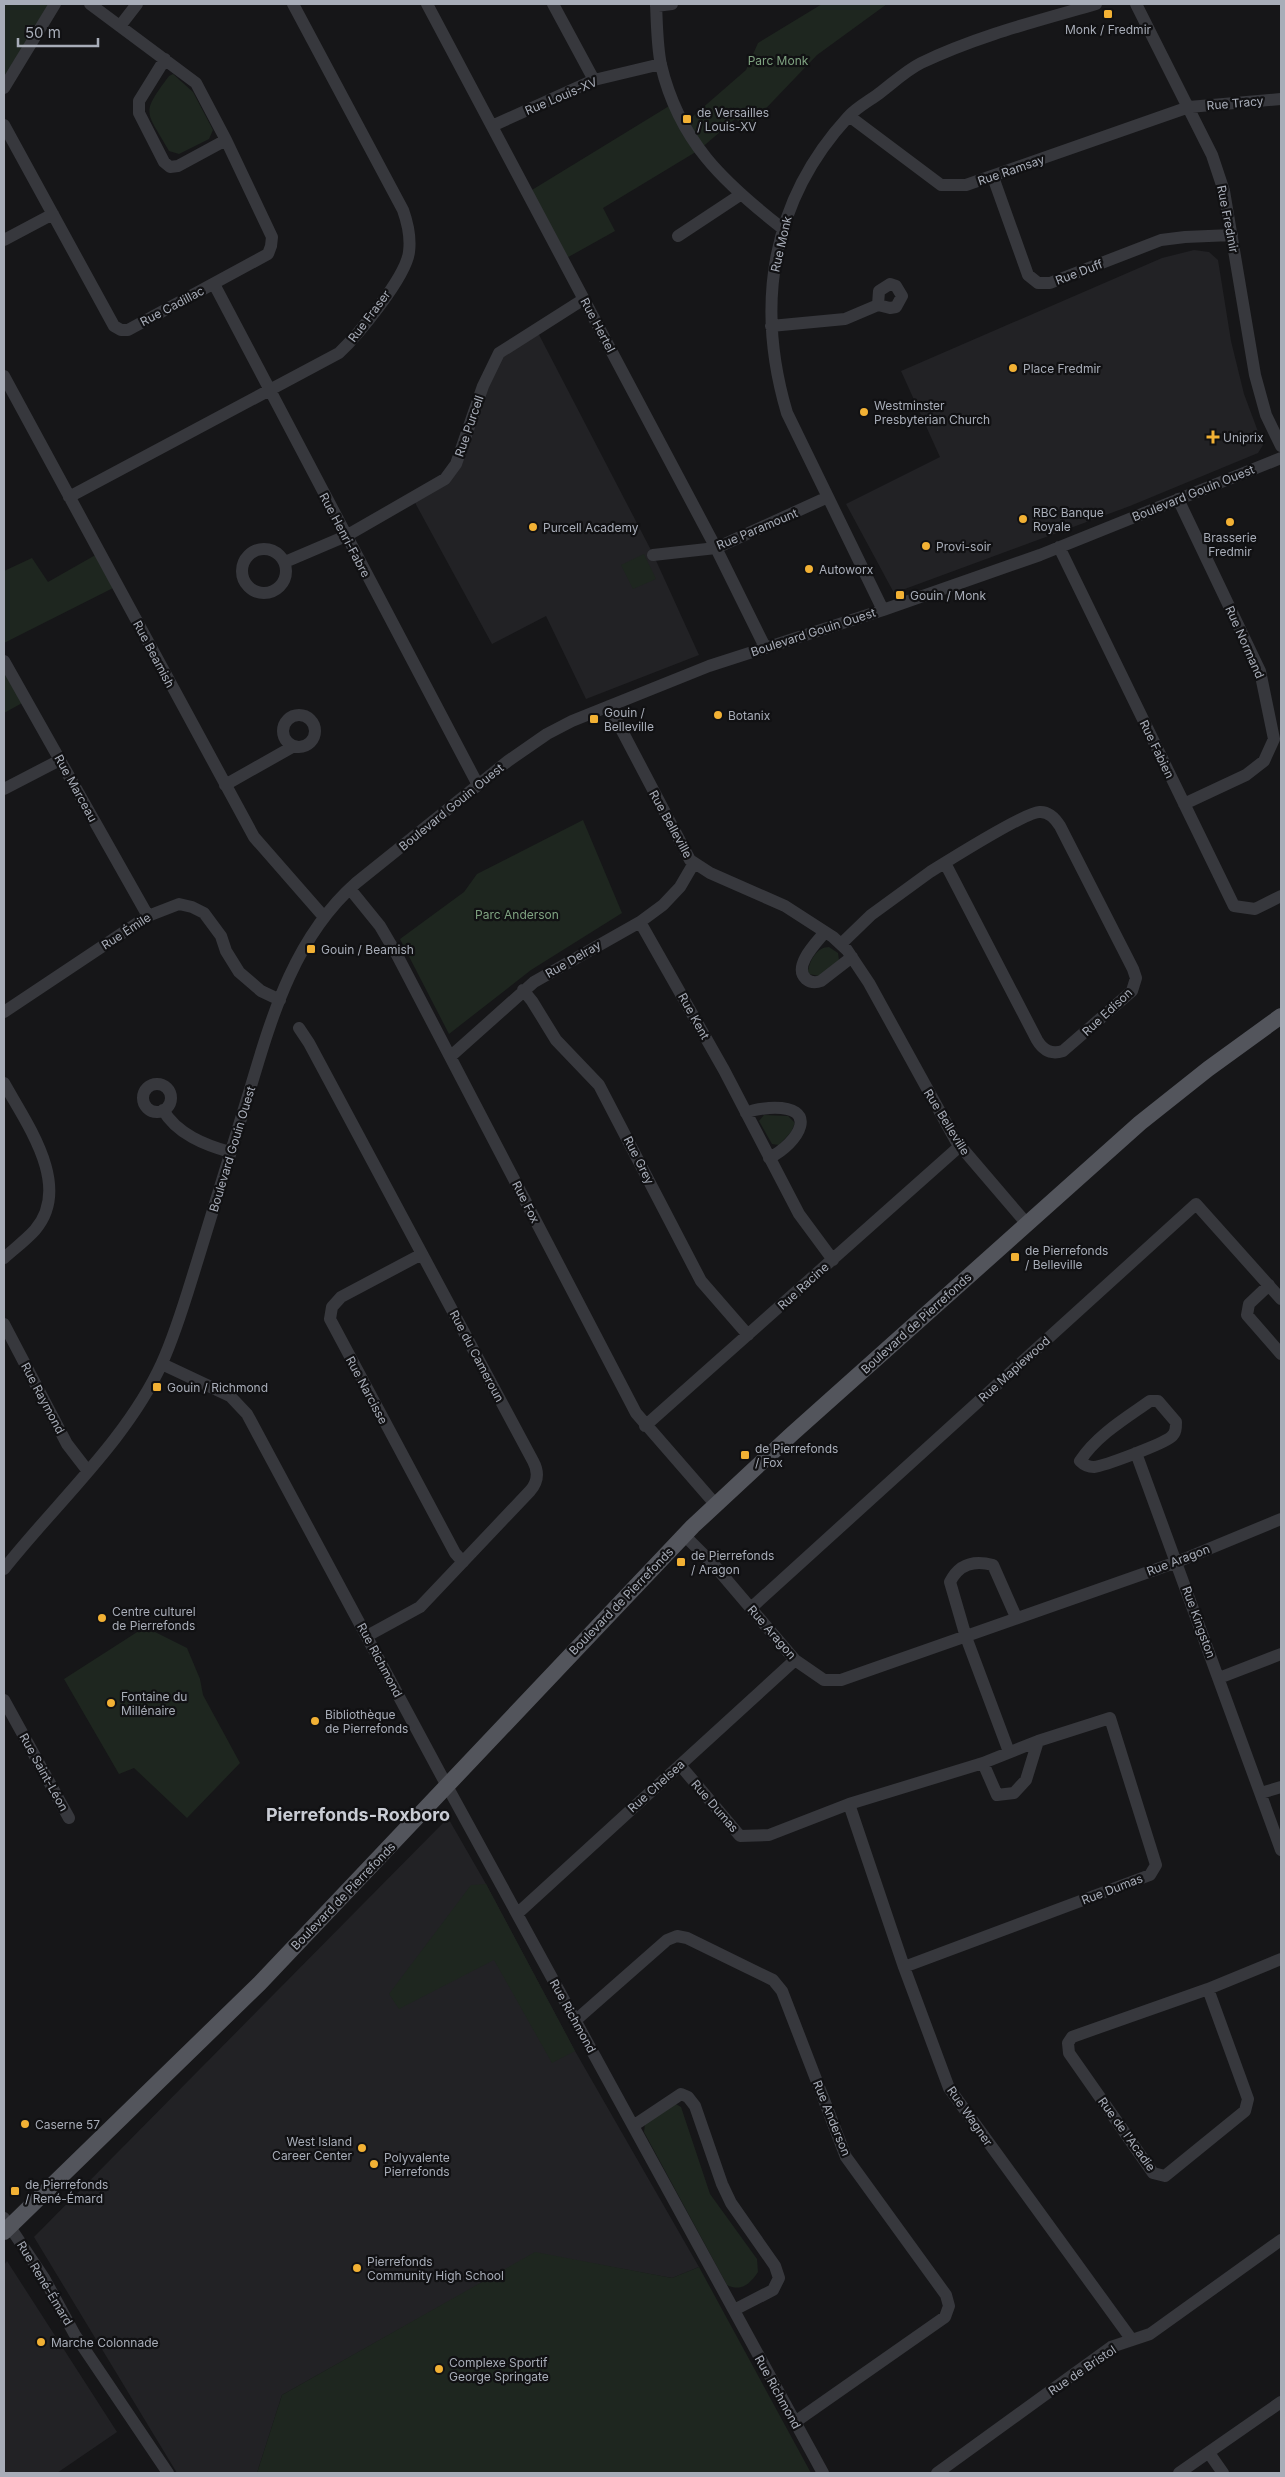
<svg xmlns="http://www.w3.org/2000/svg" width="1285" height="2477" font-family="Inter,sans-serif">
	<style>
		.built { fill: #222225 }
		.green { fill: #1e261f }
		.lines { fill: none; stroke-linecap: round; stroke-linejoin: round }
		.minor { stroke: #37383d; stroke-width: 12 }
		.major { stroke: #53555c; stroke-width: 16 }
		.poi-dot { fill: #f2b134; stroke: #111113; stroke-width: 2 }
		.labels { text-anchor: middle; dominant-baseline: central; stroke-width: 4.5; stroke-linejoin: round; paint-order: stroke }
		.poi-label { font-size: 12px; fill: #a8adb8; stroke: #111113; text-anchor: start }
		.park-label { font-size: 12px; fill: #7fa381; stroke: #111113 }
		.street-label { font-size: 12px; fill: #a8adb8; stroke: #111113 }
		.district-label { font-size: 18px; font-weight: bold; fill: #c9ccd4; stroke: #111113 }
	</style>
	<rect width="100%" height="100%" fill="#161618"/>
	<path class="built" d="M1194 250 1209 252 1218 260 1231 341 1244 394 1263 445 1258 453 1130 506 894 593 846 504 940 457 901 371 1162 258Z
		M536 329 653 554 699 655 586 699 546 616 492 644 413 499 445 479 499 353Z
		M448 1818 486 1884 575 2051 699 2267 672 2278 535 2253 282 2395 257 2473H177L34 2237Z
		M7 2261 117 2432 57 2473H4V2265Z"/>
	<path class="green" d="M4 4H55L4 89Z
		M822 4H887L817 55 748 127 735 119 699 150 603 208 615 231 563 260 527 193 674 103 684 124 746 70 758 43Z
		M173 74 193 92 213 130 209 139 179 154 169 151C146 110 140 115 169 76Z
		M99 553 117 586 4 643V571L32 558 48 582Z
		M644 554 656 579 633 589 621 565Z
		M4 663 24 702 4 713Z
		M583 820 622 913 531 970 449 1034 400 939 464 892 477 874Z
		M829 947 838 953 839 960 819 976 809 974 808 971C810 960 817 947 829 947Z
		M764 1115 788 1116 795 1123 791 1132 779 1145 772 1144 759 1121Z
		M145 1627 187 1648 200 1679 203 1695 240 1763 187 1818 134 1768 119 1774 64 1679Z
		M486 1884 575 2051 552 2063 494 1960 399 2009 389 1994 471 1885Z
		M674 2103 681 2107 710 2194 757 2259 758 2272C750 2284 741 2292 727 2285L644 2132 645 2124Z
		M535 2252 672 2278 699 2267 811 2473H257L282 2395Z"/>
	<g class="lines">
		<path class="minor" d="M427 4 716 548 765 647
			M553 4 594 80
			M656 4C657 24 657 46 661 65 679 141 723 182 782 228
			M1136 4 1212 155 1224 191 1255 375 1266 415 1281 446
			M656 6 672 4
			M120 26 137 4
			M165 59 139 101V113L164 162 170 167 178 166 226 140
			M4 88 55 4
			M849 116 941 185H966L1189 107 1281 99
			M4 125 114 326 121 330H128L268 254 271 246 272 237 226 140 196 83 90 4
			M492 126 594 80 661 64
			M993 177 1028 275 1038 283H1050L1161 240 1185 237 1232 235
			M678 236 740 195
			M4 240 53 214
			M214 284 478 785
			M890 284 896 286 902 296 896 307 890 308 878 305 879 291Z
			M771 326 845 319 878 305
			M4 376 254 837 324 917
			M69 497 339 353C358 335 406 277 409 252 411 237 408 224 403 210L293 4
			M1178 499 1260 671 1274 739 1264 761 1246 775 1184 804
			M1059 547 1234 906 1255 909 1281 896
			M242 571a22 22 0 1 1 44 0a22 22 0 1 1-44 0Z
			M653 555 716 548 828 497
			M285 562 346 536 445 479 456 464 483 386 499 353 584 299
			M883 610 787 413C755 305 771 201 848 117 857 107 871 100 881 92 894 82 907 70 921 63 977 36 1037 21 1096 4
			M4 661 148 916
			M609 706 690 860 710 873 785 906 833 937 847 950 869 983 956 1141 1027 1224
			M283 731a16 16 0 1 1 32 0a16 16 0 1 1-32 0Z
			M225 785 294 746
			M4 789 60 760
			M350 889 380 926 397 955 636 1413 716 1505
			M640 922 724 1070 799 1214 833 1260
			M825 932C817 942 792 966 806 979 811 983 816 983 821 981L852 957
			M841 944 871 915 930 872C946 862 1024 813 1039 812 1049 811 1055 818 1060 826L1133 969 1136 978 1132 991 1063 1051C1051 1055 1043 1050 1037 1040L945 863
			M523 990 532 1001 556 1040 599 1085 701 1281 748 1335
			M4 1012 148 916 179 904 192 907 204 913 221 936 226 951 239 972 261 991 280 1000
			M299 1028 309 1043 533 1461C539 1472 538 1482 530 1491L420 1607 367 1636
			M451 1056 534 982 640 922 663 905 680 887 694 863
			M4 1083C26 1123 73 1186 35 1230 26 1240 14 1249 4 1258
			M143 1098a14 14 0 1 1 28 0a14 14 0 1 1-28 0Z
			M163 1110C177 1134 205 1145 230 1152
			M746 1113C754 1109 761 1109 769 1108 822 1105 799 1143 769 1158
			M422 1254 341 1297 332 1307 330 1319 455 1553 463 1562
			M1269 1285 1249 1304 1247 1315 1281 1354
			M4 1324 67 1444 87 1470
			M162 1364 230 1396 247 1414 447 1786 823 2473
			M1150 1401H1158L1176 1422C1176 1428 1176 1433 1171 1437 1163 1444 1104 1466 1094 1467 1088 1467 1084 1465 1080 1461 1097 1435 1126 1418 1150 1401Z
			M645 1426 960 1146
			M1136 1453 1281 1850
			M684 1535 714 1565 795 1660 824 1680H841L1177 1562 1281 1519
			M4 1569C56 1503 127 1440 162 1363 177 1330 187 1294 198 1259 216 1202 233 1144 251 1086 273 1012 296 936 356 883L508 761 547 734 572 721 709 666 883 610 1040 555 1281 458
			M751 1608 1196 1204 1281 1299
			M1219 1678 1281 1654
			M4 1700 69 1818
			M1009 1752 966 1637 950 1582C959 1564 974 1560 993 1565L1016 1617
			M983 1763 997 1795 1014 1793 1026 1780 1038 1741
			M680 1765 740 1836 769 1835 849 1804 983 1763 1038 1741 1110 1718 1156 1865 1150 1875 904 1967
			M1261 1793 1281 1787
			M849 1804 904 1967 949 2088 1132 2340
			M518 1913 795 1660
			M1208 1989 1248 2099 1245 2111 1165 2176 1153 2173 1069 2053 1068 2043 1072 2037 1208 1989 1281 1959
			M576 2020 667 1940 677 1936 687 1938 773 1980 782 1991 846 2157 946 2295 949 2306 945 2317 795 2422
			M633 2126 681 2094 688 2097 695 2106 722 2184 731 2203 775 2266 779 2278 773 2290 734 2310
			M4 2218 44 2278 75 2335 168 2473
			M1209 2453 1223 2473
			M937 2473 1111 2347 1150 2334 1281 2240
			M1179 2473 1281 2402"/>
		<path class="major" d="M4 2232 260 1983 693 1526 792 1434 1140 1123 1208 1069 1281 1016"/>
	</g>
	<g class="poi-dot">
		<rect x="1103" y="9" width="10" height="10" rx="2.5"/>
		<rect x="682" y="114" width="10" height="10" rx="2.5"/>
		<circle cx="1013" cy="368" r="5"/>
		<circle cx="864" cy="412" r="5"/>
		<path d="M1210.5 429.5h5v5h5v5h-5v5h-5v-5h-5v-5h5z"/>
		<circle cx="1023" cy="519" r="5"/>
		<circle cx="1230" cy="522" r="5"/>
		<circle cx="533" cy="527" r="5"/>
		<circle cx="926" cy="546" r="5"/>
		<circle cx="809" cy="569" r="5"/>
		<rect x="895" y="590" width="10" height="10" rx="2.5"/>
		<circle cx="718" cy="715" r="5"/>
		<rect x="589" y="714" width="10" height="10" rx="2.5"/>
		<rect x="306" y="944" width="10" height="10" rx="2.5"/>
		<rect x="1010" y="1252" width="10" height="10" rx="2.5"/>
		<rect x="152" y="1382" width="10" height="10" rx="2.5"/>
		<rect x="740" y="1450" width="10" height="10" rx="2.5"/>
		<rect x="676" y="1557" width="10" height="10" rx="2.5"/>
		<circle cx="102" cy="1618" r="5"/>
		<circle cx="111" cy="1703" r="5"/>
		<circle cx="315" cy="1721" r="5"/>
		<circle cx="25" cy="2124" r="5"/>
		<circle cx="362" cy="2148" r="5"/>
		<circle cx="374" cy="2164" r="5"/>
		<rect x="10" y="2186" width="10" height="10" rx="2.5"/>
		<circle cx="357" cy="2268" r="5"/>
		<circle cx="41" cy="2342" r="5"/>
		<circle cx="439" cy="2369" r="5"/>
	</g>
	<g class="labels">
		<g class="poi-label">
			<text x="1108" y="29" text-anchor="middle">Monk / Fredmir</text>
			<text x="697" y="112">de Versailles<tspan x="697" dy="14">/ Louis-XV</tspan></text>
			<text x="1023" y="368">Place Fredmir</text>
			<text x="874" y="405">Westminster<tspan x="874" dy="14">Presbyterian Church</tspan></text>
			<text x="1223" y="437">Uniprix</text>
			<text x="1033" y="512">RBC Banque<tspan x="1033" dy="14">Royale</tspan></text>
			<text x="543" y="527">Purcell Academy</text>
			<text x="1230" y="537" text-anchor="middle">Brasserie<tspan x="1230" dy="14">Fredmir</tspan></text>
			<text x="936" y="546">Provi-soir</text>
			<text x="819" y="569">Autoworx</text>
			<text x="910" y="595">Gouin / Monk</text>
			<text x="604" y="712">Gouin /<tspan x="604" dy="14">Belleville</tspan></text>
			<text x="728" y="715">Botanix</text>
			<text x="321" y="949">Gouin / Beamish</text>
			<text x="1025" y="1250">de Pierrefonds<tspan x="1025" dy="14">/ Belleville</tspan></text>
			<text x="167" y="1387">Gouin / Richmond</text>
			<text x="755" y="1448">de Pierrefonds<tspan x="755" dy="14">/ Fox</tspan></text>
			<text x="691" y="1555">de Pierrefonds<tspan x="691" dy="14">/ Aragon</tspan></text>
			<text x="112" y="1611">Centre culturel<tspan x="112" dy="14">de Pierrefonds</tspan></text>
			<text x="121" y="1696">Fontaine du<tspan x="121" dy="14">Millénaire</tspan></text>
			<text x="325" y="1714">Bibliothèque<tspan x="325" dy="14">de Pierrefonds</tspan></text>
			<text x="35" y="2124">Caserne 57</text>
			<text x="352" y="2141" text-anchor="end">West Island<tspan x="352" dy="14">Career Center</tspan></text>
			<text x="384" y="2157">Polyvalente<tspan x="384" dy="14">Pierrefonds</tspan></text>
			<text x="25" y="2184">de Pierrefonds<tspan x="25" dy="14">/ René-Émard</tspan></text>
			<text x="367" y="2261">Pierrefonds<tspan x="367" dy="14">Community High School</tspan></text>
			<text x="51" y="2342">Marche Colonnade</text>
			<text x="449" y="2362">Complexe Sportif<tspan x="449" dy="14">George Springate</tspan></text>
		</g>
		<g class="park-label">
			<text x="778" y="60">Parc Monk</text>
			<text x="517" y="914">Parc Anderson</text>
		</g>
		<g class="street-label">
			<text transform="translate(561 96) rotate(-23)">Rue Louis-XV</text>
			<text transform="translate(1235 103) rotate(-5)">Rue Tracy</text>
			<text transform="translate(1011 170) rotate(-19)">Rue Ramsay</text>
			<text transform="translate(1228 219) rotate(79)">Rue Fredmir</text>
			<text transform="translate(781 244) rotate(-77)">Rue Monk</text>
			<text transform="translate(1079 272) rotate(-21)">Rue Duff</text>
			<text transform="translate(172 306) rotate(-28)">Rue Cadillac</text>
			<text transform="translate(369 316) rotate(-53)">Rue Fraser</text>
			<text transform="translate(598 325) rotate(62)">Rue Hertel</text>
			<text transform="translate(469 426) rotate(-71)">Rue Purcell</text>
			<text transform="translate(1193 493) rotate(-22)">Boulevard Gouin Ouest</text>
			<text transform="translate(757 529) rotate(-23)">Rue Paramount</text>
			<text transform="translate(345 535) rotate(62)">Rue Henri-Fabre</text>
			<text transform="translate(813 632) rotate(-18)">Boulevard Gouin Ouest</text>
			<text transform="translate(1245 642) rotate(66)">Rue Normand</text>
			<text transform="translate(154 654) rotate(62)">Rue Beamish</text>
			<text transform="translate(1157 749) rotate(64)">Rue Fabien</text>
			<text transform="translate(76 788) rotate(61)">Rue Marceau</text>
			<text transform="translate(451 807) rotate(-39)">Boulevard Gouin Ouest</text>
			<text transform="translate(671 824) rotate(61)">Rue Belleville</text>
			<text transform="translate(126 931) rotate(-33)">Rue Émile</text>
			<text transform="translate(573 959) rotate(-30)">Rue Delray</text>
			<text transform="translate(1107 1012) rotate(-43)">Rue Edison</text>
			<text transform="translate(694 1016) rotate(61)">Rue Kent</text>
			<text transform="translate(947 1122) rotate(58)">Rue Belleville</text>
			<text transform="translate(232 1149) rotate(-73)">Boulevard Gouin Ouest</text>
			<text transform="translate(639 1160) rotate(63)">Rue Grey</text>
			<text transform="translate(526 1202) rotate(63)">Rue Fox</text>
			<text transform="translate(803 1286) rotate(-42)">Rue Racine</text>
			<text transform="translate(916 1323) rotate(-42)">Boulevard de Pierrefonds</text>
			<text transform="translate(477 1356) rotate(62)">Rue du Cameroun</text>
			<text transform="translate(1014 1369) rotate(-42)">Rue Maplewood</text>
			<text transform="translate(367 1390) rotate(62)">Rue Narcisse</text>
			<text transform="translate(43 1398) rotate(62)">Rue Raymond</text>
			<text transform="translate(1178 1560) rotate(-21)">Rue Aragon</text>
			<text transform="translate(621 1601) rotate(-46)">Boulevard de Pierrefonds</text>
			<text transform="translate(1199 1622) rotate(70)">Rue Kingston</text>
			<text transform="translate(772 1632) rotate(49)">Rue Aragon</text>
			<text transform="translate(380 1660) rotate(62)">Rue Richmond</text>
			<text transform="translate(44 1772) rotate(61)">Rue Saint-Léon</text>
			<text transform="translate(656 1786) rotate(-42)">Rue Chelsea</text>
			<text transform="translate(715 1806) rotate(49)">Rue Dumas</text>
			<text transform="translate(1112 1889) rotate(-21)">Rue Dumas</text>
			<text transform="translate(343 1896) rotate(-46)">Boulevard de Pierrefonds</text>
			<text transform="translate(573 2016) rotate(61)">Rue Richmond</text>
			<text transform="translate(970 2116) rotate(55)">Rue Wagner</text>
			<text transform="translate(832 2118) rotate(68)">Rue Anderson</text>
			<text transform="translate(1127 2134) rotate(54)">Rue de l'Acadie</text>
			<text transform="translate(45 2283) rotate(59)">Rue René-Émard</text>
			<text transform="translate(1082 2370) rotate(-34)">Rue de Bristol</text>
			<text transform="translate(778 2392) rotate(61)">Rue Richmond</text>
		</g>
		<g class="district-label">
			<text x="358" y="1814">Pierrefonds-Roxboro</text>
		</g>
	</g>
	<rect width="1285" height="2477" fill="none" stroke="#a8adb8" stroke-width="10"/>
	<path d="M18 38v8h80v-8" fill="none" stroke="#a8adb8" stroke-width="2.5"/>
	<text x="25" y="38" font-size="15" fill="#a8adb8" stroke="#111113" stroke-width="4" paint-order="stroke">50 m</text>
</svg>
